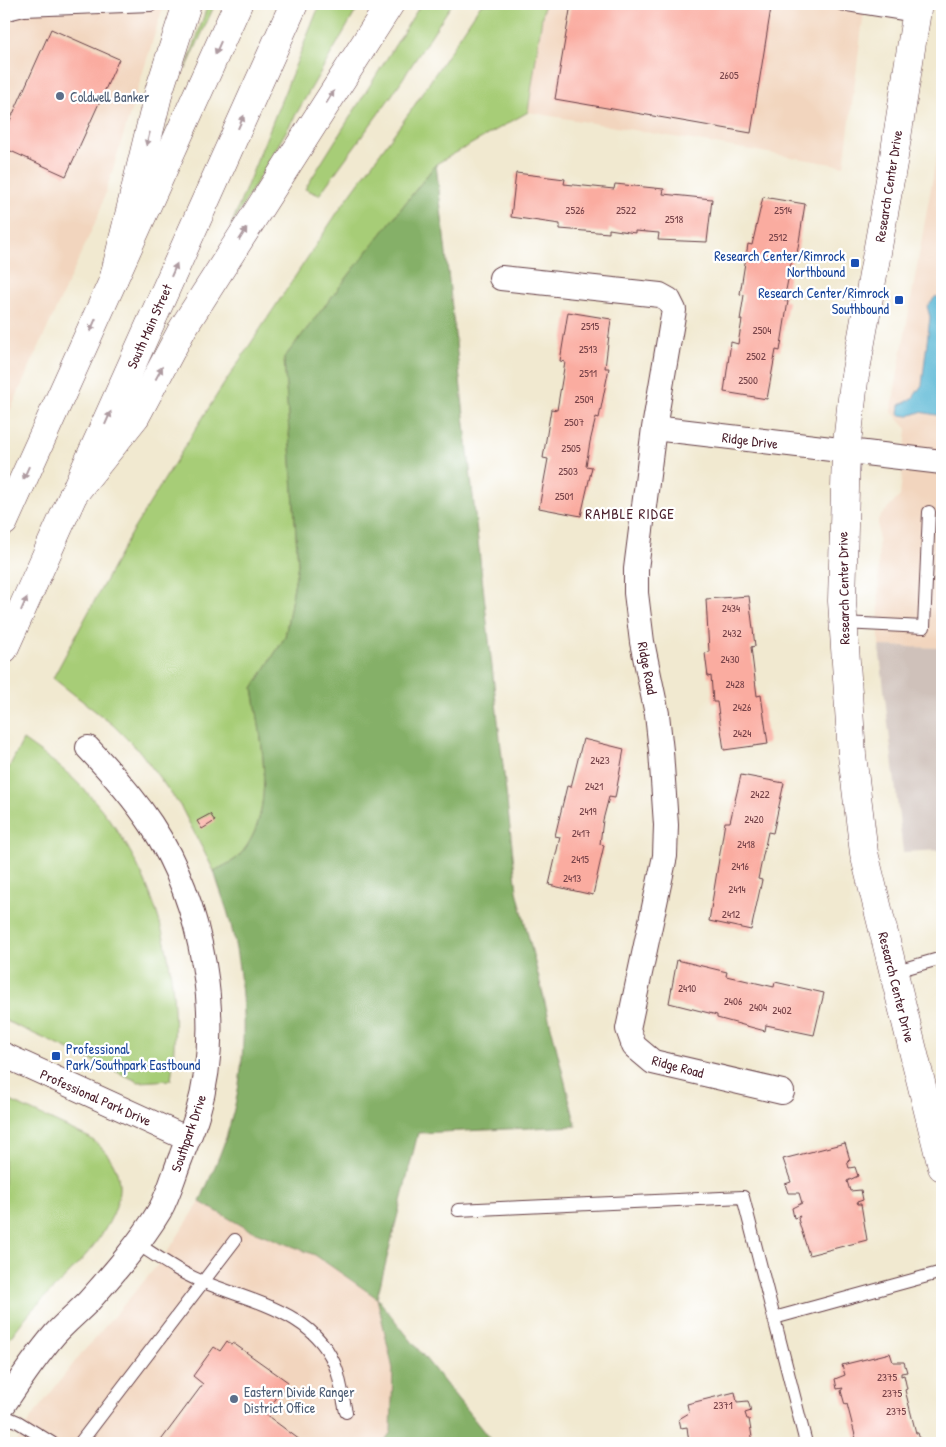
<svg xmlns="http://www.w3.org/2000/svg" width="946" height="1447" font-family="'Patrick Hand',sans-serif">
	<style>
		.built { fill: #f2d5be }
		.industrial { fill: #cfc1ba }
		.green { fill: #a7cd77; stroke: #787651 }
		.forest { fill: #85b068; stroke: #68684a }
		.water { fill: #56b6d4; stroke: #506a80 }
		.building { fill: #faaca0 }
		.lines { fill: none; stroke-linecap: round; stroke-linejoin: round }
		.service-casing { stroke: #633d44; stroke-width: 14 }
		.minor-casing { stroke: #633d44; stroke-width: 26 }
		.secondary-casing { stroke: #633d44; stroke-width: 29 }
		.primary-casing { stroke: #633d44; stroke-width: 29 }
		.motorway-casing { stroke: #633d44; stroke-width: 29 }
		.service { stroke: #fff; stroke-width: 12 }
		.minor { stroke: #fff; stroke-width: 24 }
		.secondary { stroke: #fff; stroke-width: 28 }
		.primary { stroke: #fff; stroke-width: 28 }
		.motorway { stroke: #fff; stroke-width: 28 }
		.oneway { fill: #ae9aa0 }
		.service-dot { fill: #5c6f8a; stroke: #fff; stroke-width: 2 }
		.transit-dot { fill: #1a4fb4; stroke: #fff; stroke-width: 2 }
		.labels { text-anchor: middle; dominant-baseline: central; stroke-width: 4.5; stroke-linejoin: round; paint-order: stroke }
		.number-label { font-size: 11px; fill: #764248 }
		.service-label { font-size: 14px; fill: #4e5e75; stroke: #fff; text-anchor: start }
		.street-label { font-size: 14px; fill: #4a1f2b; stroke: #fff }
		.transit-label { font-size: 14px; fill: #164399; stroke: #fff; text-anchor: end }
		.neighbourhood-label { font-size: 15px; letter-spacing: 1px; fill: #4a1f2b; stroke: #fff }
	</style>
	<rect width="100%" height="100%" fill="#fff"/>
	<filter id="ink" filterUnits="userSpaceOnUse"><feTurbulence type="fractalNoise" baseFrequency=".02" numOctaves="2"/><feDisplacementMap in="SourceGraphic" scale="10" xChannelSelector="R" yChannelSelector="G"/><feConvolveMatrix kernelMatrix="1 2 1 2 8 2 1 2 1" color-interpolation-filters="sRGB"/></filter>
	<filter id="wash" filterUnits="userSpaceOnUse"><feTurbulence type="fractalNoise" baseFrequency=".0096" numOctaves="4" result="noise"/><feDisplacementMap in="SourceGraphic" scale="20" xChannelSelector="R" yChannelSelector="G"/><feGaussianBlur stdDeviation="1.12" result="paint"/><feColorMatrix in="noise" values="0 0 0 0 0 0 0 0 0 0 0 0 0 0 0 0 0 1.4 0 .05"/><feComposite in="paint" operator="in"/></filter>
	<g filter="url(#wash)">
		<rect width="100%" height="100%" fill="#f1e9d0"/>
		<path class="built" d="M4 4H164L99 214 4 424Z
			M544 4H865L844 166 528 112Z
			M942 126V648L879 646 878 519 900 496 907 429 891 411Z
			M200 1202 248 1229 315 1255 377 1298 393 1369 391 1432 383 1443H16L25 1426 77 1359 162 1260Z"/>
		<path class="industrial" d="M879 646 942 648V850L903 852Z"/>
		<path class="green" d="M208 4H215L186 69Z
			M320 4H360L230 228Z
			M421 4H452L392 95 319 195 305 189Z
			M481 4H544L528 112 436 164 284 358 298 564 285 637 253 688C261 739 279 816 237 858 231 863 221 867 214 871L181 807 141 753 113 725 53 678 130 535 218 393 341 207 412 109Z
			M23 740C37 750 52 760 66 772 153 849 186 967 171 1080L139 1082 4 1020V777Z
			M4 1098 90 1138C166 1194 74 1267 32 1310 22 1321 13 1334 4 1346Z"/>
		<path class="forest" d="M436 164 517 891 576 1126 418 1133 377 1298 493 1443H383L391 1432 393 1369 377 1298 315 1255 248 1229 200 1202C210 1177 223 1151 230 1124 249 1061 246 989 231 925 227 907 219 889 214 871 221 867 231 863 237 858 279 816 261 739 253 688L285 637 298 564 284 358Z"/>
		<path class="water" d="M936 296 942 300V416L920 412 909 416 899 415 900 405 912 399 922 385 930 317 927 306Z"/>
		<g id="blocks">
			<path class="building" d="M571 4H748L771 8 751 133 555 99Z
				M51 29 119 59 66 176 4 148V134Z
				M516 173 565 179 564 184 614 189 615 184 664 189 663 194 712 199 707 242 658 240 659 233 635 231V233L609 229V233L560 229V224L511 217Z
				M763 197 805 204 797 254 793 253 784 301H788L780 351 776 350 767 399 724 392 731 342 738 344 742 320H740L744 295 740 294 748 244 752 245Z
				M568 312 611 319 605 368H609L599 418 596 417 590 442 586 466 592 467 581 516 539 508 548 459 543 458 551 409 557 410 565 362 560 361Z
				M749 596 755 646 751 647 757 696 761 695 768 744 724 750 717 702H713L711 676 708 677 705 653 709 652 706 599Z
				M583 739 624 749 615 798 609 797 603 820 600 844 604 845 593 895 549 885 560 837 555 836 567 786 571 787Z
				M741 775 784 783 773 833 768 832 758 879 762 880 751 930 709 921 725 822H730Z
				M210 814 215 821 202 829 197 821Z
				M677 960 727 972 726 976 774 987 775 982 824 993 814 1035 766 1025 765 1031 717 1018V1015L669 1003Z
				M845 1143 850 1160 847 1161 849 1168 855 1167 858 1176 847 1181 850 1191 861 1190 863 1200 857 1202 858 1204H861L867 1240 809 1255 798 1219 800 1216 794 1218 792 1208 802 1203 799 1193H788L785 1184 791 1182 783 1159Z
				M227 1341 232 1345 233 1343 288 1382 265 1414 300 1440 297 1443H159L203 1384 193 1376 214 1347 220 1351Z
				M890 1353 893 1362H904L907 1372 901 1373V1376L904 1375 907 1389 905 1390 916 1433H918L921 1443H857L847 1404 845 1405 841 1391 843 1388 837 1389 835 1379 845 1375 842 1365Z
				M735 1392 737 1402 748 1401 751 1411 745 1413 747 1419H749L753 1443H689L687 1427 681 1428 679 1419 689 1413 687 1404Z"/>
		</g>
	</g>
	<g filter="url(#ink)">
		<use href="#blocks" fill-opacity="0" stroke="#633d44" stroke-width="1"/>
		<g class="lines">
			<defs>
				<path id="service" d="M841 4 916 16
					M4 15 24 10 151 5
					M843 623 924 627 929 512
					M893 972 942 958
					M458 1210 743 1197 806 1443
					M136 1243C158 1257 181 1274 206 1283 254 1302 319 1314 337 1371 341 1384 343 1399 346 1412
					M774 1318 942 1272
					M4 1416 18 1422 52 1443
					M80 1443 235 1240"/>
				<path id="minor" d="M501 278 660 295 669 300 674 310 654 428 636 569V593L642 642 657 714 661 751 666 825 665 856 628 1029 634 1046 653 1062 782 1092
					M654 428 942 462
					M4 1055 188 1139
					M4 1404C20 1380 36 1356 55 1334 65 1323 77 1313 88 1302 113 1274 141 1242 160 1210 169 1194 174 1174 181 1157 186 1143 193 1129 197 1115 225 1023 203 903 151 824 133 797 111 772 88 748"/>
				<path id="secondary" d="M918 4 893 163 854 381 846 452 842 601 852 755 864 853 942 1167"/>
				<path id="primary" d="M4 522 238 4
					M4 649 294 4"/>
				<path id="motorway" d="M113 281 159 91 187 4
					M73 495 136 416 183 328 390 4"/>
			</defs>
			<use href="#service" class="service-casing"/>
			<use href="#minor" class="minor-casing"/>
			<use href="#secondary" class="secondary-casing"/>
			<use href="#primary" class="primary-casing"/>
			<use href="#motorway" class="motorway-casing"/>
			<use href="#service" class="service"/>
			<use href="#minor" class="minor"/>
			<use href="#secondary" class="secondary"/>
			<use href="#primary" class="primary"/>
			<use href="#motorway" class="motorway"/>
		</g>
		<defs><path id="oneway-solid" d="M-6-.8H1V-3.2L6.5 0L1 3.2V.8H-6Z" transform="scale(1.25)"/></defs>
		<g class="oneway">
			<use href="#oneway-solid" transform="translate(218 48) rotate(114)"/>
			<use href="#oneway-solid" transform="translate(330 97) rotate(-58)"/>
			<use href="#oneway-solid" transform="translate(241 122) rotate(-66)"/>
			<use href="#oneway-solid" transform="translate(148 139) rotate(104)"/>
			<use href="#oneway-solid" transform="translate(243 234) rotate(-58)"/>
			<use href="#oneway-solid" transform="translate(174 270) rotate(-66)"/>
			<use href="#oneway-solid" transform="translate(93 325) rotate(114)"/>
			<use href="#oneway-solid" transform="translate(159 373) rotate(-62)"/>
			<use href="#oneway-solid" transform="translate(108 418) rotate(-66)"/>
			<use href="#oneway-solid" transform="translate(26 473) rotate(114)"/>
			<use href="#oneway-solid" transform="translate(24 604) rotate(-66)"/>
		</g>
	</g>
	<g class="service-dot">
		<circle cx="60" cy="96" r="5"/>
		<circle cx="234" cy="1399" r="5"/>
	</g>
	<g class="transit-dot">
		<rect x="850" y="258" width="10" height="10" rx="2.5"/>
		<rect x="894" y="295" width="10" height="10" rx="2.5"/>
		<rect x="51" y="1051" width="10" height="10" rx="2.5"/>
	</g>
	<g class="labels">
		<g class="number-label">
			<text x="729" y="75">2605</text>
			<text x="575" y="210">2526</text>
			<text x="626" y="210">2522</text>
			<text x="783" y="210">2514</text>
			<text x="674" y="219">2518</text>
			<text x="778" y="237">2512</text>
			<text x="590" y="326">2515</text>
			<text x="762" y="330">2504</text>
			<text x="588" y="349">2513</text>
			<text x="756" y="356">2502</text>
			<text x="588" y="373">2511</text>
			<text x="748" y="380">2500</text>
			<text x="584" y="399">2509</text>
			<text x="574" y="422">2507</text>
			<text x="571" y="448">2505</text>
			<text x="568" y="471">2503</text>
			<text x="564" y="496">2501</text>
			<text x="731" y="608">2434</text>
			<text x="732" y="633">2432</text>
			<text x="730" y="659">2430</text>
			<text x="735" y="684">2428</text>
			<text x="742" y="707">2426</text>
			<text x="742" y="733">2424</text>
			<text x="600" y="760">2423</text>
			<text x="594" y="786">2421</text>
			<text x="760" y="794">2422</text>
			<text x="588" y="811">2419</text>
			<text x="754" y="819">2420</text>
			<text x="581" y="833">2417</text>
			<text x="746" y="844">2418</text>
			<text x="580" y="859">2415</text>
			<text x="740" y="866">2416</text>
			<text x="572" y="878">2413</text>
			<text x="737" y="889">2414</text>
			<text x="731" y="914">2412</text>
			<text x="687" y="988">2410</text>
			<text x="733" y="1001">2406</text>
			<text x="758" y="1007">2404</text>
			<text x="782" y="1010">2402</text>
			<text x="887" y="1377">2375</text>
			<text x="892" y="1393">2375</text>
			<text x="723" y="1405">2371</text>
			<text x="896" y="1411">2375</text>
		</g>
		<g class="service-label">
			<text x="70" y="96">Coldwell Banker</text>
			<text x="244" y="1391">Eastern Divide Ranger<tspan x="244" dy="16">District Office</tspan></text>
		</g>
		<g class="street-label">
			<text transform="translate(888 186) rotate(-81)">Research Center Drive</text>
			<text transform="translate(149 326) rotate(-66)">South Main Street</text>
			<text transform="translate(750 440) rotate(7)">Ridge Drive</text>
			<text transform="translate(843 588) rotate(-91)">Research Center Drive</text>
			<text transform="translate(648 668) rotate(79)">Ridge Road</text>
			<text transform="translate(897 987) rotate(76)">Research Center Drive</text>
			<text transform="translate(678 1066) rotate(15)">Ridge Road</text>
			<text transform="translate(96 1097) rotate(24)">Professional Park Drive</text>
			<text transform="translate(188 1133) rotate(-71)">Southpark Drive</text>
		</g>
		<g class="transit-label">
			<text x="845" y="255">Research Center/Rimrock<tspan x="845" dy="16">Northbound</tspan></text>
			<text x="889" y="292">Research Center/Rimrock<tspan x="889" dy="16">Southbound</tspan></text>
			<text x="66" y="1048" text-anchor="start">Professional<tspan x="66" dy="16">Park/Southpark Eastbound</tspan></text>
		</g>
		<g class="neighbourhood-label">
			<text x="630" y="513">RAMBLE RIDGE</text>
		</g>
	</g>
	<rect width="946" height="1447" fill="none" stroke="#fff" stroke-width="20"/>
</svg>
